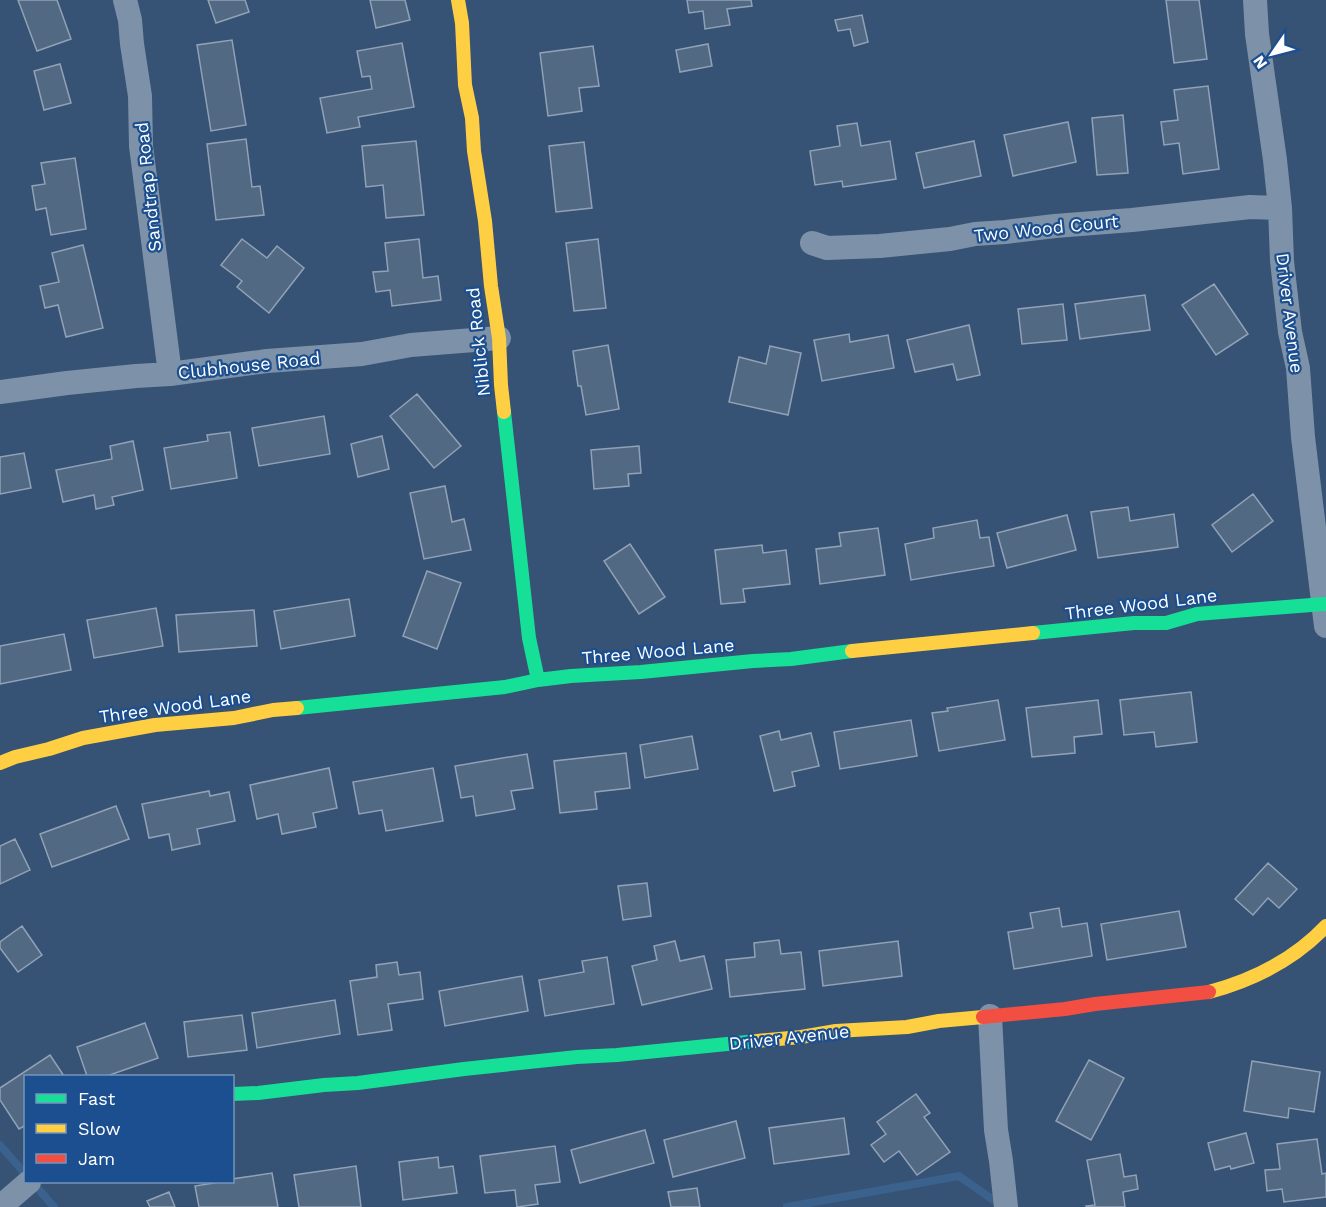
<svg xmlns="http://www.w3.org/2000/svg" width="1326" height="1207" font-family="'Work Sans',sans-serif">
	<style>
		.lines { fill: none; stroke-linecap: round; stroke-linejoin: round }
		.stream { stroke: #3b618d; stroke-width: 8 }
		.building { fill: #526984; stroke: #92a2b6; stroke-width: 1.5 }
		.street { stroke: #7d92a8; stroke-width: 24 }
		.fast { stroke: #16e098; stroke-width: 14 }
		.slow { stroke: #ffcf43; stroke-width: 14 }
		.jam { stroke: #f24e42; stroke-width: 14 }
		.labels { text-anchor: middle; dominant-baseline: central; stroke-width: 4.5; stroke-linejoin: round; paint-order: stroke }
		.street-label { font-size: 18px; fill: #fff; stroke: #1b4f8f }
	</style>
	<rect width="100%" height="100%" fill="#365274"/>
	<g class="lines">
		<path class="stream" d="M0 1145 26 1175
			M33 1183 54 1207
			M787 1207 959 1176 999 1204"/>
	</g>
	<path class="building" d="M18 0H57L71 39 37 51Z
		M208 0H245L249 12 216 23Z
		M370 0H405L410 20 376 28Z
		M687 0H751L752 6 727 9 730 25 705 29 703 11 689 13Z
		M1166 0H1199L1207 59 1174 63Z
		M862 15 868 42 854 46 850 29 838 31 835 20Z
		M232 40 246 125 211 131 197 45Z
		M402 43 414 107 358 117 360 127 327 133 320 98 372 89 370 76 362 77 357 51Z
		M708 44 712 66 680 72 676 50Z
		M593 46 599 86 579 88 582 111 548 116 540 53Z
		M60 64 71 103 44 110 34 71Z
		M1208 86 1219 169 1183 174 1179 143 1164 145 1161 122 1178 120 1174 90Z
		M1123 115 1128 173 1097 175 1092 118Z
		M1068 122 1076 162 1013 176 1004 135Z
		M857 123 861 146 890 141 896 179 843 187 842 181 815 185 810 151 840 146 837 126Z
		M246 139 252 187 260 186 264 215 216 220 207 144Z
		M416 141 424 215 386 218 383 185 366 187 362 146Z
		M974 141 981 176 924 188 916 153Z
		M584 142 592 208 556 212 549 146Z
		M75 158 86 229 51 235 46 208 36 210 32 186 45 184 41 163Z
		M242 239 267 258 277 246 304 268 269 313 237 287 242 281 221 265Z
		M419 239 423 278 438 276 441 300 392 306 390 290 376 292 373 272 388 271 385 243Z
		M598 239 606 308 574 311 566 243Z
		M83 245 103 328 66 337 58 305 45 308 40 286 59 282 52 253Z
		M1214 284 1248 334 1216 355 1182 305Z
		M1145 295 1150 330 1080 339 1075 304Z
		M1063 304 1067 340 1022 344 1018 309Z
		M969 325 980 375 957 380 953 364 915 372 907 340Z
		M849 334 850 342 888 335 894 368 822 381 814 340Z
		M608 345 619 409 586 415 581 386H578L573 351Z
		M770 346 801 353 788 415 729 402 739 357 766 364Z
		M417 394 461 446 434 468 390 416Z
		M324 416 330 454 259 466 252 428Z
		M230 432 237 478 171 489 164 448 208 441 207 435Z
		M382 436 389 469 358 477 351 444Z
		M133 441 143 490 112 497 114 505 96 509 94 495 63 502 56 470 112 459 110 446Z
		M639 446 641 473 628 474 629 486 594 489 591 450Z
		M24 453 31 488 0 494V457Z
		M445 486 452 522 464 519 471 550 424 559 410 493Z
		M1253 494 1273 521 1232 552 1212 525Z
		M1128 507 1130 521 1174 514 1178 547 1098 558 1091 512Z
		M1067 515 1076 550 1007 568 997 533Z
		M977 520 980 538 989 537 994 566 911 580 905 544 934 538 933 528Z
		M878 528 885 575 820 584 816 549 841 546 839 533Z
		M630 544 665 597 639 614 604 561Z
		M762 545 763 553 786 550 790 584 743 589 745 602 721 604 715 550Z
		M427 571 461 583 437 649 403 636Z
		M349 599 355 636 281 649 274 611Z
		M156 608 163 646 94 658 87 620Z
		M254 610 257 646 179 652 176 615Z
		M64 634 71 670 0 684V646Z
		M1191 692 1197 742 1156 747 1154 732 1124 735 1120 700Z
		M998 700 1005 740 939 751 932 713 948 711 947 708Z
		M1098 700 1102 734 1074 737 1075 753 1032 757 1026 708Z
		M911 720 917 756 840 769 834 732Z
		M779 731 781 740 811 733 819 766 792 772 795 786 774 791 760 736Z
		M692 736 698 769 645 778 640 745Z
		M626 753 630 788 595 792 597 809 560 813 554 761Z
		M527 754 533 788 511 791 515 809 476 816 473 796 461 798 455 766Z
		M329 768 337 808 313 813 316 827 282 834 278 814 257 819 250 785Z
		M433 768 443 821 386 831 382 810 359 814 353 782Z
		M209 791 210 796 229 792 235 821 197 829 200 844 172 850 169 834 149 838 142 804Z
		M116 806 129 839 52 867 40 834Z
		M15 839 30 870 0 884V846Z
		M1268 863 1297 889 1279 908 1268 898 1253 915 1235 899Z
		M647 883 651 916 623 920 618 886Z
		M1059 908 1062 927 1087 923 1092 956 1014 969 1008 932 1033 928 1030 913Z
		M1179 911 1186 947 1107 960 1101 924Z
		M22 926 42 955 18 972 0 948V942Z
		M779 940 781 954 801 952 805 989 730 997 726 960 755 957 754 943Z
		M675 941 680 961 704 956 712 989 642 1005 632 966 657 960 654 946Z
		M898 941 902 976 823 986 819 951Z
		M607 957 614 1004 545 1016 539 980 584 972 582 961Z
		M397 962 399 975 420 972 423 999 388 1004 392 1030 358 1035 350 981 377 977 376 965Z
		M522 976 528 1011 445 1026 439 991Z
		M335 1000 340 1034 257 1048 252 1013Z
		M242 1015 247 1050 188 1057 184 1022Z
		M145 1023 158 1058 107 1076H87L77 1047Z
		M50 1055 64 1076H26V1125L19 1129 0 1100V1088Z
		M1089 1060 1124 1078 1091 1140 1056 1121Z
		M1252 1061 1320 1072 1314 1112 1289 1108 1288 1118 1244 1111Z
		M916 1094 930 1113 924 1117 950 1152 917 1175 899 1151 884 1162 871 1145 886 1134 877 1122Z
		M844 1118 849 1154 774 1164 769 1128Z
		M736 1121 745 1158 673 1177 664 1140Z
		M645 1130 654 1163 580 1183 571 1150Z
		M1246 1133 1254 1163 1231 1169 1230 1166 1215 1170 1208 1143Z
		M1317 1139 1322 1174 1326 1173V1197L1284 1202 1282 1189 1267 1191 1265 1170 1280 1169 1277 1144Z
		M555 1146 560 1182 535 1185 538 1204 517 1207 515 1190 485 1193 480 1156Z
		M1120 1154 1124 1177 1136 1175 1138 1189 1123 1192 1125 1207H1087L1086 1206 1095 1205 1087 1160Z
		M438 1157 439 1168 453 1166 457 1193 403 1200 399 1162Z
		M356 1166 361 1207H299L294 1175Z
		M272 1173 278 1207H199L195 1186 220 1182H232V1179Z
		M697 1188 700 1207H671L668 1192Z
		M169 1192 175 1207H150L147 1201Z"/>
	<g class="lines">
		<path class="street" d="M125 0 130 20 132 44 140 96 141 146 170 374
			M1255 0 1257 34 1275 160 1280 208 1282 261 1290 332 1298 368 1303 437 1326 626
			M812 243 827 248 880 246 950 239 975 234 1005 232 1055 226 1132 220 1250 207 1280 208
			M0 392 67 383 136 376 170 374 267 361 362 354 411 345 499 338
			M990 1016 996 1130 1001 1161 1006 1207
			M0 1207 29 1182"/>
		<path class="fast" d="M504 412 529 638 538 680
			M1033 633 1134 623H1166L1197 614 1324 604
			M297 708 505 687 538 680 571 676 641 672 753 661 791 659 852 651
			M232 1094 258 1093 324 1085 358 1083 464 1069 577 1057 617 1055 757 1041"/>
		<path class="slow" d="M458 0 462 23 465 85 472 118 474 151 485 221 491 286 499 338 501 385 504 412
			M852 651 1033 633
			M0 763 15 757 49 749 83 738 155 725 234 718 273 710 297 708
			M1209 992C1253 980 1295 959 1326 926
			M757 1041 801 1037 836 1031 907 1027 939 1021 983 1017"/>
		<path class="jam" d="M983 1017 1065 1009 1095 1004 1209 992"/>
	</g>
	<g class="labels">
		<g class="street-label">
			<text transform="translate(148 187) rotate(-96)">Sandtrap Road</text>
			<text transform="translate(1046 228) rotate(-6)">Two Wood Court</text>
			<text transform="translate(1290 313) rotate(83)">Driver Avenue</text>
			<text transform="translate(478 342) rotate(-96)">Niblick Road</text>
			<text transform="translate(249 365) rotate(-6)">Clubhouse Road</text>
			<text transform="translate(1141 604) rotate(-7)">Three Wood Lane</text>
			<text transform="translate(658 651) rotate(-5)">Three Wood Lane</text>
			<text transform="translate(175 706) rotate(-8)">Three Wood Lane</text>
			<text transform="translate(789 1037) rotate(-6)">Driver Avenue</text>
		</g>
	</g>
	<rect x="24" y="1075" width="210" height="108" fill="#1b4f8f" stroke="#7695bc" stroke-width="1.5"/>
	<rect x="36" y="1094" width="30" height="9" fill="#16e098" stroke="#7695bc" stroke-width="1.5"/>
	<text x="78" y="1105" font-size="18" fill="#ffffff">Fast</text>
	<rect x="36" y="1124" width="30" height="9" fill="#ffcf43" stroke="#7695bc" stroke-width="1.5"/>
	<text x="78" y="1135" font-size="18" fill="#ffffff">Slow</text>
	<rect x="36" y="1154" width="30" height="9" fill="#f24e42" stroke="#7695bc" stroke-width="1.5"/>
	<text x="78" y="1165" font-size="18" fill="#ffffff">Jam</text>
	<g transform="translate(1272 54) rotate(235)" stroke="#1b4f8f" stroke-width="4.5" paint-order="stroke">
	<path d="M0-4.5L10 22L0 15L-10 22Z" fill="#ffffff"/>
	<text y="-9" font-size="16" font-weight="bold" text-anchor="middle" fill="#ffffff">N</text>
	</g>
</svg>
